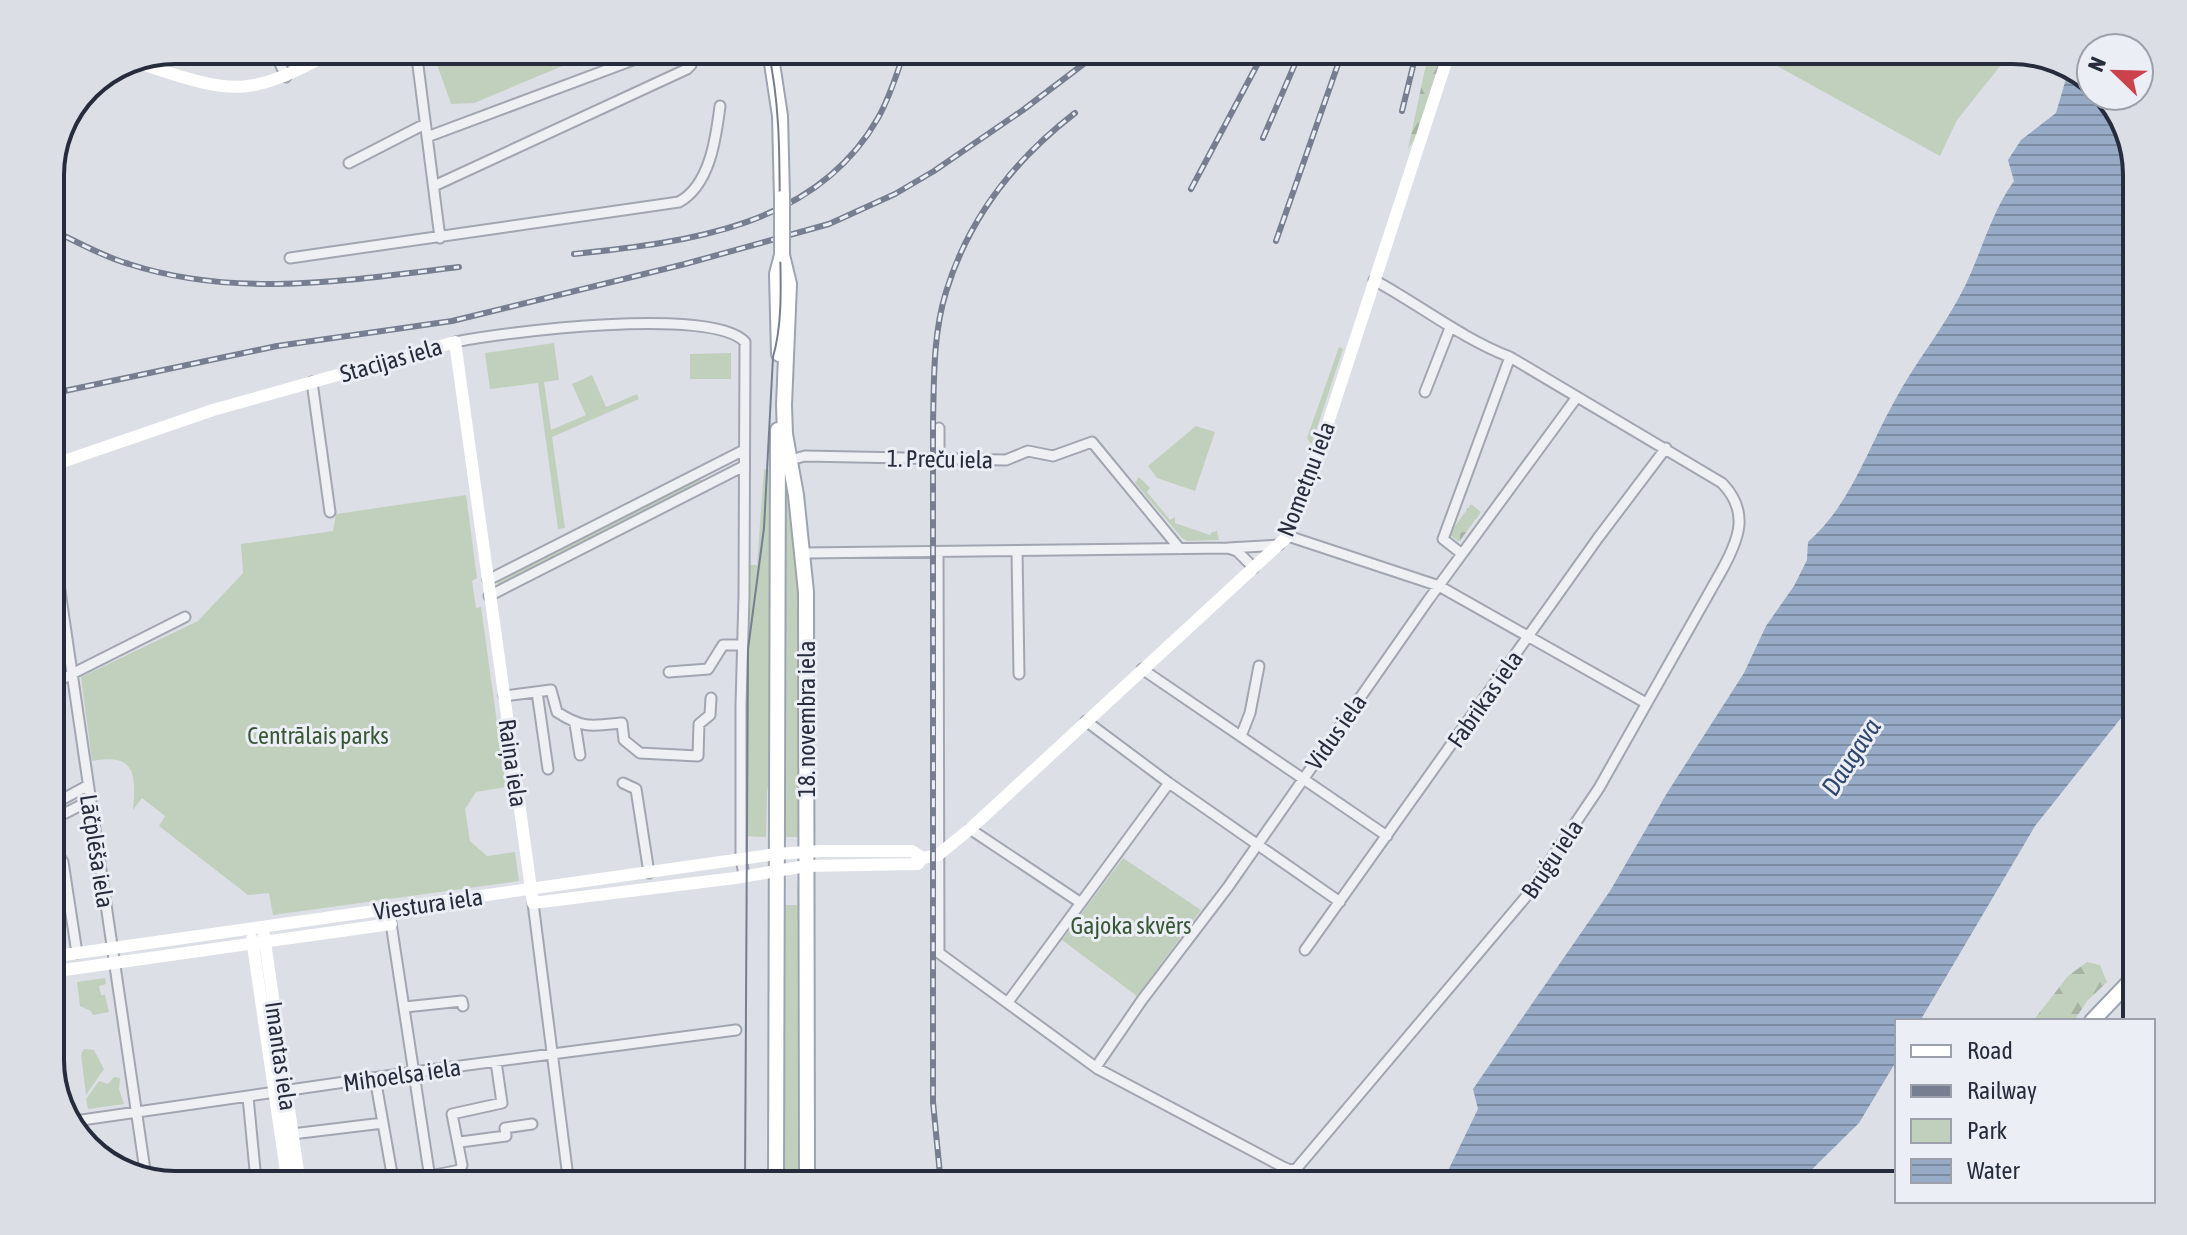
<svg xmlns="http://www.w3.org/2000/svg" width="2187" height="1235" font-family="'Asap Condensed',sans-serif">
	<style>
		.green { fill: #c1d0bd }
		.forest { fill: url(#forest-firs) }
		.cemetery { fill: url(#cemetery-stones) }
		.water { fill: url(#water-rules) }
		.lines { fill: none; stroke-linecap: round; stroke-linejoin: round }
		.street-casing { stroke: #a2a6b0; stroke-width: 13 }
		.primary-casing { stroke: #9ca3b1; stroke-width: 18 }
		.street { stroke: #eef0f4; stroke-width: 9 }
		.secondary { stroke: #fff; stroke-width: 12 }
		.primary { stroke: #fff; stroke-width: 14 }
		.tram { stroke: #767e8f; stroke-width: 2 }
		.rail-casing { stroke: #767e8f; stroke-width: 6 }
		.rail { stroke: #ebeef4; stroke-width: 3; stroke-dasharray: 9; stroke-linecap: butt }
		.primary-bridge-casing { stroke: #9ca3b1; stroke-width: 18; stroke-linecap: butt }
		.primary-bridge { stroke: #fff; stroke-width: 14 }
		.labels { text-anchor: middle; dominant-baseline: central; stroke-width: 6; stroke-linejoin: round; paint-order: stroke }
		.street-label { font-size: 24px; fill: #262c3c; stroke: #ebeef4 }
		.park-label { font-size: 24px; fill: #385734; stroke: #ebeef4 }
		.water-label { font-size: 26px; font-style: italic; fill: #31486e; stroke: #ebeef4 }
		.rim { fill: none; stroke: #262c3c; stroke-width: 4 }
	</style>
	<defs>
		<pattern id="forest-firs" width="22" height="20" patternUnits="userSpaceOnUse" patternTransform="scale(2)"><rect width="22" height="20" fill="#c1d0bd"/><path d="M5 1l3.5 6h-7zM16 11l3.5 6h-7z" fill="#a6b3a3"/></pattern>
		<pattern id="cemetery-stones" width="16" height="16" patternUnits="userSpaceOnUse" patternTransform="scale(2)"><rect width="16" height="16" fill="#c1d0bd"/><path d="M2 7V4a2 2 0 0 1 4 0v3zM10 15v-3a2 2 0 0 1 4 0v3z" fill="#a6b3a3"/></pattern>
		<pattern id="water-rules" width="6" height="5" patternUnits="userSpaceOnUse" patternTransform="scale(2)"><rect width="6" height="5" fill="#97aac6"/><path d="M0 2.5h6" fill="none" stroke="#7b8ba2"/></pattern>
	</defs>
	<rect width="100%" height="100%" fill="#dcdfe6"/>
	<path class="green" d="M432 50H595L596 52 474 103 451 104Z
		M1748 50H2013L1957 120 1940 156Z
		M554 343 559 380 544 382 551 430 586 415 572 384 592 375 606 407 637 394 639 399 552 437 565 528 558 529 538 383 490 389 485 353Z
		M1339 347 1343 349 1312 443H1310L1307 438Z
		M731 353V379H690V354Z
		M1196 426 1215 432 1195 491 1157 478 1148 466Z
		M764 469 773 470 770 771 767 793 766 837 744 836 745 647 749 565H757Z
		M786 469 799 567 801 837H781L782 470Z
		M700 477 702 482 498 586 497 580Z
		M1139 477 1150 488 1147 492 1170 520 1175 517V523L1210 535 1212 532 1217 531 1219 540 1187 541 1182 538 1135 483Z
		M466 495 477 578 472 581 476 608 481 607 506 787 476 792 465 809 470 841 487 856 515 852 519 881 273 915 269 893 248 895 159 826 165 816 142 798 133 810C136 774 136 753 92 761L81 677 198 621 243 573 241 544 333 531 336 514Z
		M1123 858 1201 910 1137 996 1062 940Z
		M802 882V1185H781L782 887 784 888V905H797V887Z
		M105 978 106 984 99 986 101 995H105L109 1012 93 1015 91 1011 80 1006 77 982Z
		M84 1049 94 1050 104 1069 86 1095 81 1054Z
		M114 1077 120 1078 119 1089 124 1104 88 1109 86 1099 99 1081 108 1084Z"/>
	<path class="forest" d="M1429 50H1444C1436 80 1427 125 1408 149Z
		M2087 962 2100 965 2107 982 2087 1001 2074 1021H2033L2068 976Z"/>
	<path class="cemetery" d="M1471 504 1481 512 1459 542 1449 534Z"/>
	<path class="water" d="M2070 65 2074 66 2091 83V96H2104L2120 112 2137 167V698L2035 826 1920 1021H1897V1060L1859 1123 1796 1185H1441L1478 1109 1473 1089 1610 891 1667 793 1744 673 1766 626 1794 586 1807 560 1808 542C1851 504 1867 450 1894 402 1915 362 1945 327 1965 286 1982 251 1991 213 2014 181L2008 160 2021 140 2056 113Z"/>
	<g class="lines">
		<defs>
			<path id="street" d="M274 50 286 77
				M416 50 440 238
				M427 137 652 53 681 50 692 58 691 65 687 69 434 186
				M349 163 425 124
				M290 258 679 202C710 185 716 138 720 106
				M455 342C505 332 712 306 745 342L744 596 741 705V858L744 875
				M312 382 330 512
				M1425 392 1450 328
				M939 459V428
				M790 460 805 456 1006 460 1028 451 1053 456 1092 442 1180 549
				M50 523 146 1177
				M1288 536 1439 586 1646 703
				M1228 548 1237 551 1254 568
				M1017 551 1019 674
				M938 552 939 953 1098 1069 1283 1167 1290 1170 1297 1168 1525 898 1599 788 1722 570C1739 539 1750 512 1722 483L1510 357C1461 338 1420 305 1374 280
				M803 553 1228 548 1279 545
				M1462 554 1443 539 1510 357
				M488 580 744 450
				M489 596 744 466
				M1142 669 1387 836
				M669 672 708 669 723 645H741
				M50 685 185 617
				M537 692 548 769
				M504 696 551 690 557 712C583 729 592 726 622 723L624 740 640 753 698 756 699 724 710 715 711 698
				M1086 721 1169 783 1340 902
				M575 724 580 755
				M1241 736 1250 713 1259 666
				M623 783 636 789 649 873
				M50 806 87 786
				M50 821 89 801
				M970 829 1081 903
				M50 852 58 854 63 862 77 953
				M533 903 569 1185
				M389 910 431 1185
				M1305 950 1598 538 1666 448
				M1008 1002 1169 783
				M405 1007 462 1001 463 1006
				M1096 1067 1142 1000 1228 887 1429 599 1577 397
				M375 1078 394 1185
				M248 1097 255 1170
				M68 1122 414 1072 736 1030
				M292 1134 383 1123
				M460 1142 506 1136 505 1128 532 1124
				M430 1176 460 1170 462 1165 452 1114 502 1103 496 1062"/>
			<path id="primary" d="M770 50 780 116 782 198
				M782 255 789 284 784 405 785 434 796 495 806 592 807 1185
				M779 354 777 274 782 255
				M2092 1021 2137 974
				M776 1185 778 430"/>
		</defs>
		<use href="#street" class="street-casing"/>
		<use href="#primary" class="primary-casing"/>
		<use href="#street" class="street"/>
		<path class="secondary" d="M142 64C237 96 248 97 337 50
			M50 466 213 410 455 342 533 903 735 878 806 866 918 864 923 858 938 855 970 829 1288 536 1328 423 1450 50
			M264 935 300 1185
			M252 939 288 1185
			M50 957 776 854 821 851H912L923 858
			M50 972 391 924"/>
		<use href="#primary" class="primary"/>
		<path class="tram" d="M745 1185 748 649 764 528 773 357C784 319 780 274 780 234 779 173 782 111 768 50"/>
		<defs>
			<path id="rail" d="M1402 111 1417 50
				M1263 138 1301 50
				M1191 189 1265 50
				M50 229C76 241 101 256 129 264 237 299 349 280 459 267
				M1276 241 1343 50
				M574 254C688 242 816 227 878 118 890 97 897 73 905 50
				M50 394 277 346 452 321 685 264 829 224 895 194 934 171 1023 110 1102 50
				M941 1185 933 1102C933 922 934 742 933 563 933 516 933 470 933 424 934 379 933 334 946 292 969 217 1014 160 1075 113"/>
		</defs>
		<use href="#rail" class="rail-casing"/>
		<use href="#rail" class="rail"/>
		<defs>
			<path id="primary-bridge" d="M782 198V255"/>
		</defs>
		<use href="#primary-bridge" class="primary-bridge-casing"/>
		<use href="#primary-bridge" class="primary-bridge"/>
	</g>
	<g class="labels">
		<g class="street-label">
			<text transform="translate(391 360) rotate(-16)">Stacijas iela</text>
			<text transform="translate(940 459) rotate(1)">1. Preču iela</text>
			<text transform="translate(1306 479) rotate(-69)">Nometņu iela</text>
			<text transform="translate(1485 699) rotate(-55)">Fabrikas iela</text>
			<text transform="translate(806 719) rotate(-90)">18. novembra iela</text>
			<text transform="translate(1336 732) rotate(-55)">Vidus iela</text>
			<text transform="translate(513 763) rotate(82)">Raiņa iela</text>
			<text transform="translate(97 851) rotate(81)">Lāčplēša iela</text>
			<text transform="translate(1552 859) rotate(-56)">Bruģu iela</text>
			<text transform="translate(428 904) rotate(-8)">Viestura iela</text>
			<text transform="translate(281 1056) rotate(82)">Imantas iela</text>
			<text transform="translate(402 1075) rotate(-8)">Mihoelsa iela</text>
		</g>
		<g class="park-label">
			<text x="318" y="735">Centrālais parks</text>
			<text x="1131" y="925">Gajoka skvērs</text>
		</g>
		<g class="water-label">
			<text transform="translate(1851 757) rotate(-57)">Daugava</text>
		</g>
	</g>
	<path d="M0 0H2187V1235H0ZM175 64H2012A111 111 0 0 1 2123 175V1060A111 111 0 0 1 2012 1171H175A111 111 0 0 1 64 1060V175A111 111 0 0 1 175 64Z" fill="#dbdee5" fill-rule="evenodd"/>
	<path class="rim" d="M175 64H2012A111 111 0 0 1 2123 175V1060A111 111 0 0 1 2012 1171H175A111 111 0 0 1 64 1060V175A111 111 0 0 1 175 64Z"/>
	<rect x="1895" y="1019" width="260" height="184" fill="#ebeef4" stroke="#9ca0aa" stroke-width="2"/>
	<rect x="1911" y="1045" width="40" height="12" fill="#ffffff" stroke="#9ca0aa" stroke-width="2"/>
	<text x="1967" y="1059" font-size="24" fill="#262c3c">Road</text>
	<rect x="1911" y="1085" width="40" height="12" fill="#767e8f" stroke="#9ca0aa" stroke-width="2"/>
	<text x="1967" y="1099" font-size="24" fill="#262c3c">Railway</text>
	<rect x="1911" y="1119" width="40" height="24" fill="#c1d0bd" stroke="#9ca0aa" stroke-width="2"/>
	<text x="1967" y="1139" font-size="24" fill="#262c3c">Park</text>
	<rect x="1911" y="1159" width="40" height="24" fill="url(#water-rules)" stroke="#9ca0aa" stroke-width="2"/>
	<text x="1967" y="1179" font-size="24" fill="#262c3c">Water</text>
	<g transform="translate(2115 72) rotate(293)"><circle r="38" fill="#ebeef4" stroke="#9ca0aa" stroke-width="2"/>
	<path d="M0-6L14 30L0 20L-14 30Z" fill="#cb414c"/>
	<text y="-12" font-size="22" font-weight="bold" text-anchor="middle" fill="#262c3c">N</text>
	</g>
</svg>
